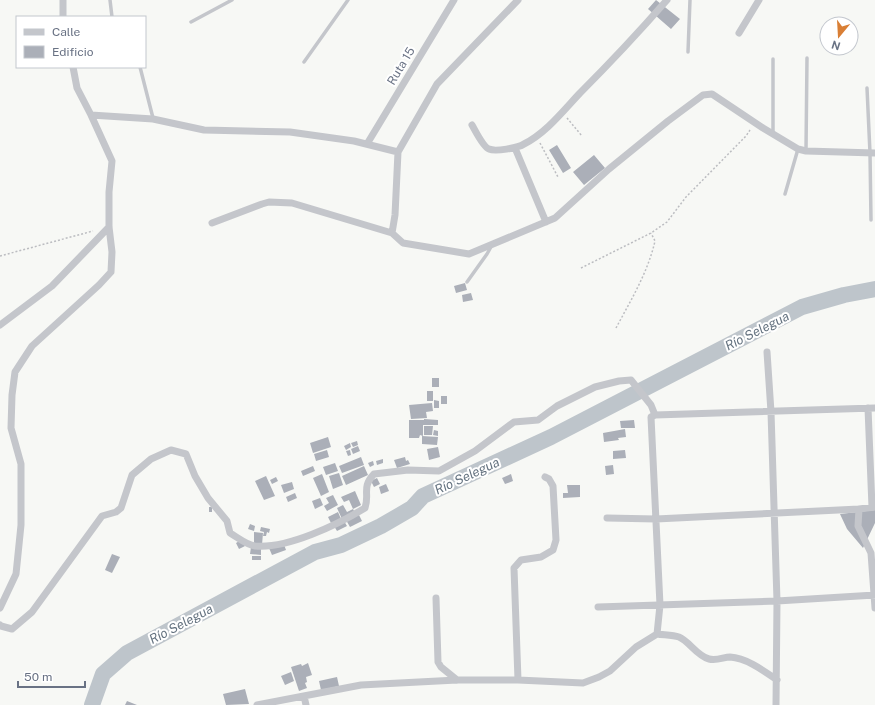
<svg xmlns="http://www.w3.org/2000/svg" width="875" height="705" font-family="'Public Sans',sans-serif">
	<style>
		.lines { fill: none; stroke-linecap: round; stroke-linejoin: round }
		.river { stroke: #bec5cb; stroke-width: 16 }
		.building { fill: #abafb8 }
		.path { stroke: #bcbdc1; stroke-width: 1.5; stroke-dasharray: 2 2; stroke-linecap: butt }
		.lane { stroke: #c4c6cb; stroke-width: 3.5 }
		.street { stroke: #c4c6cb; stroke-width: 7 }
		.labels { text-anchor: middle; dominant-baseline: central; stroke-width: 4; stroke-linejoin: round; paint-order: stroke }
		.street-label { font-size: 12px; fill: #697284; stroke: #fff }
		.water-label { font-size: 13px; font-style: italic; fill: #657380; stroke: #fff }
	</style>
	<rect width="100%" height="100%" fill="#f7f8f5"/>
	<g class="lines">
		<path class="river" d="M92 705 103 674 127 653 315 552 341 545 381 526 412 508 423 496 551 437 802 307 844 295 875 289"/>
	</g>
	<path class="building" d="M656 0 680 19 671 29 648 9Z
		M557 145 571 168 563 173 549 150Z
		M594 155 605 168 584 185 573 172Z
		M465 283 467 290 456 293 454 286Z
		M471 293 473 300 463 302 462 295Z
		M432 378H439V387H432Z
		M427 391H433V401H427Z
		M441 396H447V404H441Z
		M434 400 439 401V408H434Z
		M432 403 433 411 426 412 427 418 411 419 409 405Z
		M424 419 438 420V425H423V436L420 435 419 438H409V420H424Z
		M634 420 635 428H621L620 421Z
		M424 426H433L432 435H424Z
		M625 429 626 437 618 438 619 440 604 442 603 433Z
		M434 430 438 431V436L433 435Z
		M422 436 438 437 437 445 422 444Z
		M328 437 331 447 313 453 310 443Z
		M357 441 358 445 353 447 351 443Z
		M350 443 351 447 346 450 344 446Z
		M358 446 360 451 353 454 351 449Z
		M438 447 440 457 429 460 427 449Z
		M327 450 329 457 316 461 314 454Z
		M350 450 351 455 348 456 346 451Z
		M625 450 626 458 613 459V451Z
		M361 457 364 465 342 473 339 466Z
		M405 457 406 461 408 460 410 464 397 468 394 460Z
		M383 459V463L377 465 376 461Z
		M373 461 374 465 370 467 368 463Z
		M335 463 338 471 326 475 323 467Z
		M613 465 614 474 606 475 605 466Z
		M313 466 315 471 303 476 301 471Z
		M364 466 368 475 346 485 342 476Z
		M339 473 343 485 333 489 329 476Z
		M322 474 329 492 321 496 313 478Z
		M511 474 513 481 505 484 502 478Z
		M266 476 275 496 264 500 255 481Z
		M276 477 278 481 272 484 270 480Z
		M377 478 380 484 374 487 371 481Z
		M292 482 294 489 284 493 281 485Z
		M386 484 389 491 381 494 379 487Z
		M567 485H580V497L563 498V493H568Z
		M355 491 361 505 353 509 349 500 344 502 341 497Z
		M295 493 297 498 288 502 286 497Z
		M333 495 338 505 327 511 324 506 329 503 326 498Z
		M320 498 323 505 315 509 312 501Z
		M343 505 347 512 353 509 355 513 342 519 337 508Z
		M209 507H212V512H209Z
		M875 510V523L863 548 847 529 840 514Z
		M338 512 341 519 331 523 328 517Z
		M358 513 362 521 350 527 346 520Z
		M344 521 347 526 337 531 334 526Z
		M250 524 255 526 254 531 248 529Z
		M261 527 270 529 269 533 267 532 266 536H263L264 532 260 531Z
		M254 532 263 533 262 545 254 544Z
		M241 540 245 546 239 549 236 543Z
		M283 542 286 550 272 555 269 548Z
		M251 547 261 548V555L250 554Z
		M112 554 120 557 112 573 105 570Z
		M252 556H261V560H252Z
		M308 663 312 675 306 677 307 682 305 683 307 688 299 691 291 667 301 664 302 666Z
		M291 672 294 681 285 685 281 676Z
		M337 677 339 686 321 690 319 681Z
		M245 689 249 704 226 705 223 694Z
		M127 701 137 705H125Z"/>
	<g class="lines">
		<path class="path" d="M567 118 582 136
			M540 143 558 177
			M0 256 93 231
			M581 268 651 233 667 222 686 197 746 136 750 130
			M616 328C631 300 648 272 655 241L651 233"/>
		<path class="lane" d="M110 0 112 17
			M191 22 232 0
			M688 52 690 0
			M304 62 348 0
			M140 67 153 118
			M867 88 870 153 871 220
			M773 133V59
			M806 150 807 58
			M785 194 798 149
			M467 282 487 254 492 245"/>
		<path class="street" d="M63 17V0
			M739 33 759 0
			M73 67 77 88 91 115 153 119 204 130 290 132 354 141 398 152
			M472 125C475 130 483 147 489 149 495 152 518 148 524 144 546 133 563 111 580 93 610 63 639 32 667 0
			M367 144 454 0
			M515 148 546 222
			M212 223 262 204 269 202 292 203 392 233 403 243 469 254 555 218 609 169 668 121 703 95 712 94 763 128 798 149 806 151 875 153
			M392 233 395 215 398 152 437 84 518 0
			M0 325 52 286 109 227
			M767 352 771 412 777 601 776 705
			M868 408 872 507
			M875 507 859 509 858 526 871 553 875 608
			M607 518 656 519 859 509
			M436 598 438 662 441 667 457 680
			M598 607 777 601 875 595
			M0 608 16 574 21 525V464L11 428 12 395 15 372 32 346 99 285 111 272 112 252 109 227V192L112 161 91 115
			M0 625 1 626 12 629 32 612 102 516 116 512 121 508 132 475 151 459 171 450 186 454 195 476 208 498 227 521 230 533C237 537 247 545 255 546 287 549 337 525 365 508 370 494 361 488 374 474L408 470 439 471 475 451 514 422 538 420 557 406 595 387 619 381 631 380 651 405 655 415
			M518 680 514 568 521 560 541 557 553 550 556 540 553 486 549 479 545 477
			M777 680C764 671 747 658 730 657 724 657 717 661 709 659 697 656 689 641 679 637 673 635 664 635 657 634L660 605 651 417 655 415 875 408
			M304 696 306 705
			M257 705 361 685 457 680H518L583 683 599 677 610 671 636 647 657 634"/>
	</g>
	<g class="labels">
		<g class="street-label">
			<text transform="translate(401 66) rotate(-59)">Ruta 15</text>
		</g>
		<g class="water-label">
			<text transform="translate(757 331) rotate(-27)">Río Selegua</text>
			<text transform="translate(467 476) rotate(-25)">Río Selegua</text>
			<text transform="translate(181 624) rotate(-28)">Río Selegua</text>
		</g>
	</g>
	<rect x="16" y="16" width="130" height="52" fill="#ffffff" stroke="#c3c7ce"/>
	<rect x="24" y="29" width="20" height="6" fill="#c4c6cb" stroke="#c3c7ce"/>
	<text x="52" y="36" font-size="12" fill="#697284">Calle</text>
	<rect x="24" y="46" width="20" height="12" fill="#abafb8" stroke="#c3c7ce"/>
	<text x="52" y="56" font-size="12" fill="#697284">Edificio</text>
	<g transform="translate(839 36) rotate(198)"><circle r="19" fill="#ffffff" stroke="#c3c7ce"/>
	<path d="M0-3L7 15L0 10L-7 15Z" fill="#d97f35"/>
	<text y="-6" font-size="11" font-weight="bold" text-anchor="middle" fill="#697284">N</text>
	</g>
	<path d="M18 681v6h67v-6" fill="none" stroke="#697284" stroke-width="2"/>
	<text x="24" y="681" font-size="12" fill="#697284" stroke="#ffffff" stroke-width="3" paint-order="stroke">50 m</text>
</svg>
